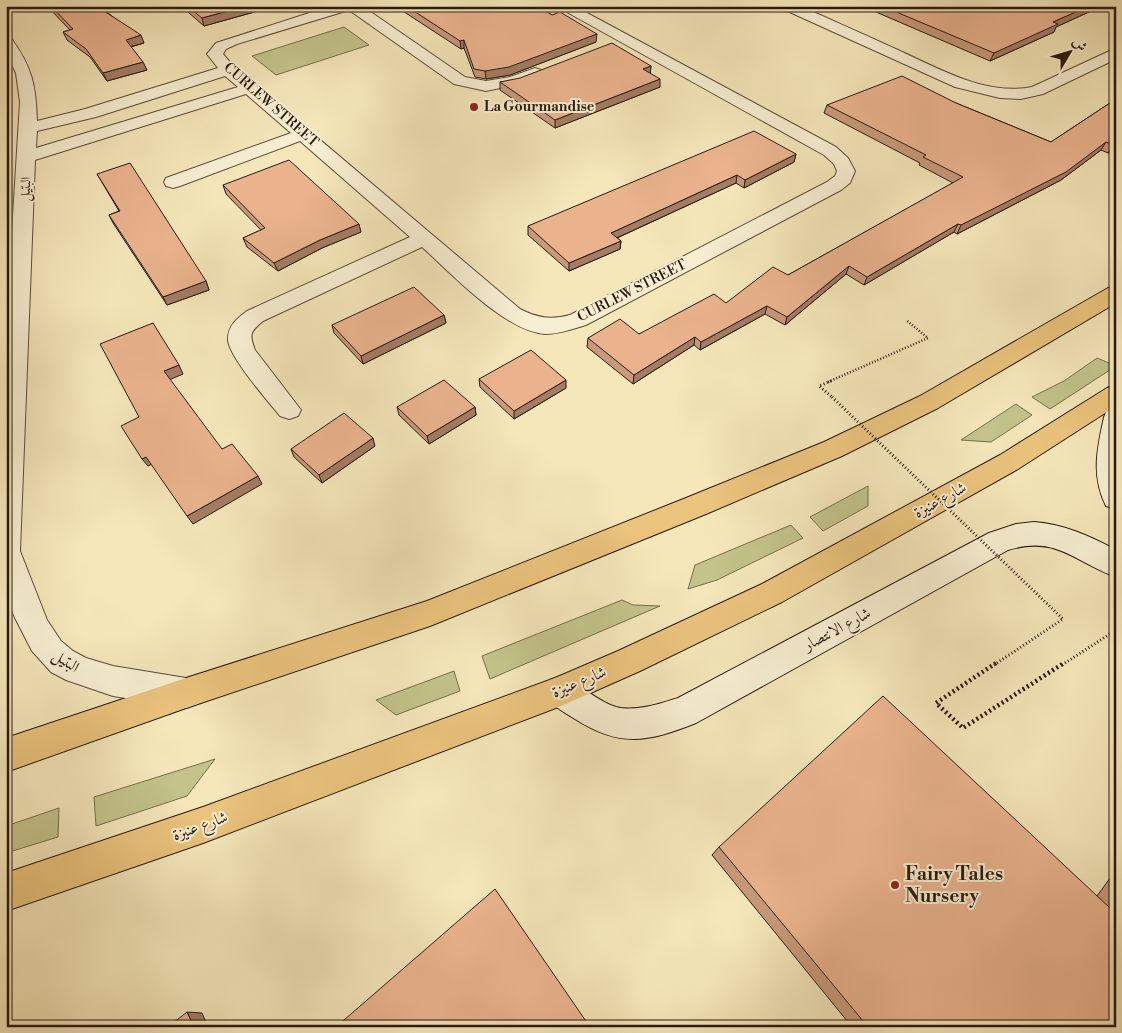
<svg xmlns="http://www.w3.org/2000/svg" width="1122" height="1033" font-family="'Libre Bodoni',Amiri,serif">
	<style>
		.green { fill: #c3c38b; stroke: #766e4e }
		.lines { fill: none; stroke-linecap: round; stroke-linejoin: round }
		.street-casing { stroke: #5c4c3a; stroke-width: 2 }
		.secondary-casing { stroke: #291910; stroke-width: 2 }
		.highway-casing { stroke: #291910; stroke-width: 2 }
		.path-far2 { stroke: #291910; stroke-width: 2.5; stroke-dasharray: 1 2; stroke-linecap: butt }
		.path-far1 { stroke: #291910; stroke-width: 3; stroke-dasharray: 1 2.5; stroke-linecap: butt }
		.path { stroke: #291910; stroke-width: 4.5; stroke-dasharray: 2 3; stroke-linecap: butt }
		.street { fill: #f8efd2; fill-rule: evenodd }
		.secondary { fill: #f8efd2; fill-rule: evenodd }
		.highway { fill: #eac47d; fill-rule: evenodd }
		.path-bridge { stroke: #291910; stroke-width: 3; stroke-dasharray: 1 2.5; stroke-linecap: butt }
		.wall { fill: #c99a7a; stroke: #291910 }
		.shaded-wall { fill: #a47d63; stroke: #291910 }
		.building { fill: #eab38e; stroke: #291910 }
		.poi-dot { fill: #8f2418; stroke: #f8efd2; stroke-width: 2 }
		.labels { text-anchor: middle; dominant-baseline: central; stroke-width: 4; stroke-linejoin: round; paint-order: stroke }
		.far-street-label { font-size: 14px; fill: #291910; stroke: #f8efd2 }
		.far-poi-label { font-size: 14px; font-weight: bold; fill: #291910; stroke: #f8efd2; text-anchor: start }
		.street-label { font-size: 16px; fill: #291910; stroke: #f8efd2 }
		.near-poi-label { font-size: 19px; font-weight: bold; fill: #291910; stroke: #f8efd2; text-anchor: start }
	</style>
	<rect width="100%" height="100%" fill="#f5e7ba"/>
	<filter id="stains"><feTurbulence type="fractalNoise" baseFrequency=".004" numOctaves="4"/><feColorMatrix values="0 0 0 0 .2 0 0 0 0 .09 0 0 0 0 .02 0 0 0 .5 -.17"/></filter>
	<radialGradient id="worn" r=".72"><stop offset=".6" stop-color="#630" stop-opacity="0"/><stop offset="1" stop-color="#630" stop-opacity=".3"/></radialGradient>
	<path class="green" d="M344 27 369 45 276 75 252 56Z
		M1097 358 1116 366 1050 409 1032 397 1064 381Z
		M1016 404 1032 415 991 442 961 440Z
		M868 486V506L823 531 810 517Z
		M791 525 803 538 717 580 688 589 695 565Z
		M622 600 633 605 660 606 490 679 482 656Z
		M454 671 460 691 396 715 376 700Z
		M215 759 187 796 96 826 94 797Z
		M59 808 58 837 6 853V826Z"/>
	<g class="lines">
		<defs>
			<path id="street" d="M331 6H362L465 77 486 81 510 77 535 68 541 70 543 73 541 76 520 84 486 91 454 84 349 10 237 44 226 49 223 54 234 67 520 309C537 318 551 320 570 315L827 182 835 176 837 171 834 164 824 155 556 6H574L836 147 848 158 855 171 850 183 841 190 586 325C573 329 559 334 545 334 505 331 452 274 422 247L263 321C250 332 249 334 255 350L301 410 298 416 289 419 280 416C268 401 228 356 228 339 228 325 238 318 247 311L410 237 300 141 180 186 173 188 166 186 164 182 166 178 291 133 246 94 35 160 20 551 47 620 61 641 73 651 86 658 113 666 186 678 197 682 202 693 197 704 186 708 113 696 66 680 51 672 32 651 15 618 6 595V330L20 102 16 73 6 53V37L11 38C32 67 36 85 37 121L85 109 218 68 207 54 216 43ZM225 76 238 87 36 148 37 131 96 117Z
				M781 6H800C833 21 866 35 898 50 940 69 985 96 1032 87L1116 48V59L1043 94 1021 99 1000 98 955 87 783 9Z"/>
			<path id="secondary" d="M1116 408V509L1106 506C1091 476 1097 449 1104 417L1107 410Z
				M1034 522C1063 524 1090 536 1116 550V577C1074 562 1057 535 1008 550L696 723C648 742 620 748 575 719 562 711 551 706 545 691L550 680 561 676C580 683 596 701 616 707 635 712 659 704 678 698L989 533 1016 524Z"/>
			<path id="highway" d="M1116 286V303L938 408 842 456 706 514 430 626 186 708 6 772V738L186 678 427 601 686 498 824 442 920 396 1108 288Z
				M1116 385V406L1018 469 782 602 640 671 561 706 203 843 6 911V873L203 807 555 678 618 651 762 584 1000 455 1107 388Z"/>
		</defs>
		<use href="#street" class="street-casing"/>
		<use href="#secondary" class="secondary-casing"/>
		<use href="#highway" class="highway-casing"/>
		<path class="path-far2" d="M828 382 928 338 906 320"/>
		<path class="path-far1" d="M831 381 819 386 832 397
			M994 665 1063 619
			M1062 665 1116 630"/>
		<path class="path" d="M996 663 936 703 963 728 1064 663"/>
		<use href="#street" class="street"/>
		<use href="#secondary" class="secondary"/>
		<use href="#highway" class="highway"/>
		<path class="path-bridge" d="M832 397 1063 619"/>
	</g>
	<path class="wall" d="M47 6H100L144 43 131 47 147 70 107 81 90 57 67 40 63 32 70 30Z
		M181 6H276L204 26Z
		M395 6H537L596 42 510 75 486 79 475 77 464 48 461 49Z
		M862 6H1102L1056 27 1054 32 990 61Z
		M651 66 650 74 660 87 555 128 500 90V82Z
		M1116 99V147L1108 153 1101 150 1061 180 957 234 954 232 864 285 846 274 785 325 765 314 700 350 694 345 633 384 587 347 588 338 639 334 726 303 788 275 953 183 919 165 920 163 824 113 827 105 956 103 1051 142Z
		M796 154 794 162 744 188 736 183 617 238 621 241 620 249 569 271 528 235V226Z
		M97 174 206 281 209 290 167 305 113 223 109 215 119 211Z
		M223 185 361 232 322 248 278 271 247 247 243 238 261 230 226 194Z
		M444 315 446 323 363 364 334 333 332 325Z
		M479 379 566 388 514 419 480 387Z
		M397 407H475L476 415 429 444 399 415Z
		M375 446 322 483 294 457 291 449Z
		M719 847 1097 896 1116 870V1027H852L712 855Z"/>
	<path class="shaded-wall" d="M246 6H276L204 26 202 18Z
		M1089 6H1102L1056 27 1054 32 990 61 994 53 1053 22Z
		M597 34 596 42 510 75 486 79 485 71Z
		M141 35 144 43 129 47 126 40Z
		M464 40V48L461 49 460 41Z
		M143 62 147 70 107 81 103 73Z
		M651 66 650 74 643 69Z
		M660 79V87L555 128V120Z
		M1106 142 1101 150 1061 180 957 234 961 225Z
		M1116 143V147L1108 153 1114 145Z
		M796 154 794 162 744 188 745 180Z
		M737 175 736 183 610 241 611 233Z
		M359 224 361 232 322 248 278 271 274 263 320 240Z
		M958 224 954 232 864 285 867 277Z
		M621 241 620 249 569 271V263Z
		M849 266 846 274 785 325 787 317Z
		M206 281 209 290 167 305 163 297Z
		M767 306 765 314 700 350 701 342Z
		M444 315 446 323 363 364 361 356Z
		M695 337 694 345 633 384 634 375Z
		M179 365 183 374 169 380 164 371Z
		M566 380V388L514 419V411Z
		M475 407 476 415 429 444 427 436Z
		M373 438 375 446 322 483 319 475Z
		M146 457 152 464 148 466 142 459Z
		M258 476 262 484 193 524 187 516Z
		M187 1012 202 1013 208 1027H194Z"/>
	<path class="building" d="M51 6H100L104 11 141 35 126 40 143 62 103 73 86 49 63 32 73 29Z
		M187 6H246L202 18Z
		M406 6H537L552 15 560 12 597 34 509 67 485 71 474 69 464 40 460 41Z
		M882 6H1089L1053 22 1058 24 994 53Z
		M612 43 651 66 643 69 660 79 555 120 500 82 520 78Z
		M902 76 956 103 1051 142 1116 99V143L1114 145 1106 142 1066 172 961 225 958 224 867 277 849 266 787 317 767 306 701 342 695 337 634 375 588 338 620 319 639 334 714 294 726 303 773 267 788 275 963 177 923 157 926 155 827 105Z
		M754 131 796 154 745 180 737 175 611 233 621 241 569 263 528 226Z
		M289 160 359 224 320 240 274 263 243 238 265 228 223 185Z
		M130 163 206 281 163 297 109 215 120 211 97 174Z
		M414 287 444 315 361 356 332 325Z
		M153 323 179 365 164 371 222 449 232 444 258 476 187 516 146 457 142 459 121 426 139 417 100 344Z
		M531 350 566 380 514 411 479 379Z
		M444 380 475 407 427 436 397 407Z
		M344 413 373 438 319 475 291 449Z
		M883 696 1110 908 1116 900V1027H868L719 847Z
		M495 889 590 1027H336Z
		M187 1012 194 1027H168Z"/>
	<g class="poi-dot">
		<circle cx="474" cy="107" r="5"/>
		<circle cx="895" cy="885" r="5"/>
	</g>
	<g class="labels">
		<g class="far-street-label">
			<text transform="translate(271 105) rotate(41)">CURLEW STREET</text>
			<text transform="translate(26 189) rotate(-87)">البتيل</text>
			<text transform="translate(632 291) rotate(-27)">CURLEW STREET</text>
		</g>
		<g class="far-poi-label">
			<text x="484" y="107">La Gourmandise</text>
		</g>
		<g class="street-label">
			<text transform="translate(940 500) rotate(-29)">شارع عنيزة</text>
			<text transform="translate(837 629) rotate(-28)">شارع الانتصار</text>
			<text transform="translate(66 661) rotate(34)">البتيل</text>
			<text transform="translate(579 682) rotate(-23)">شارع عنيزة</text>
			<text transform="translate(200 826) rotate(-20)">شارع عنيزة</text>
		</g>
		<g class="near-poi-label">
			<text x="905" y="874">Fairy Tales<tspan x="905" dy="22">Nursery</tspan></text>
		</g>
	</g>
	<rect width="1122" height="1033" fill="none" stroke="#f5e7ba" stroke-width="25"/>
	<rect x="8" y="8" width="1107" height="1018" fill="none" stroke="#291910" stroke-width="2.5"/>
	<rect x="12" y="12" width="1097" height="1008" fill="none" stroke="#291910"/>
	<g transform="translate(1070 52) rotate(52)" stroke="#f8efd2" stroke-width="4" paint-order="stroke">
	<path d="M0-4L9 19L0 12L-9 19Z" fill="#291910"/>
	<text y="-8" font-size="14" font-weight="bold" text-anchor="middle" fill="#291910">ش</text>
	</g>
	<rect width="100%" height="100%" filter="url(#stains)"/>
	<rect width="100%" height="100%" fill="url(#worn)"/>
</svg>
